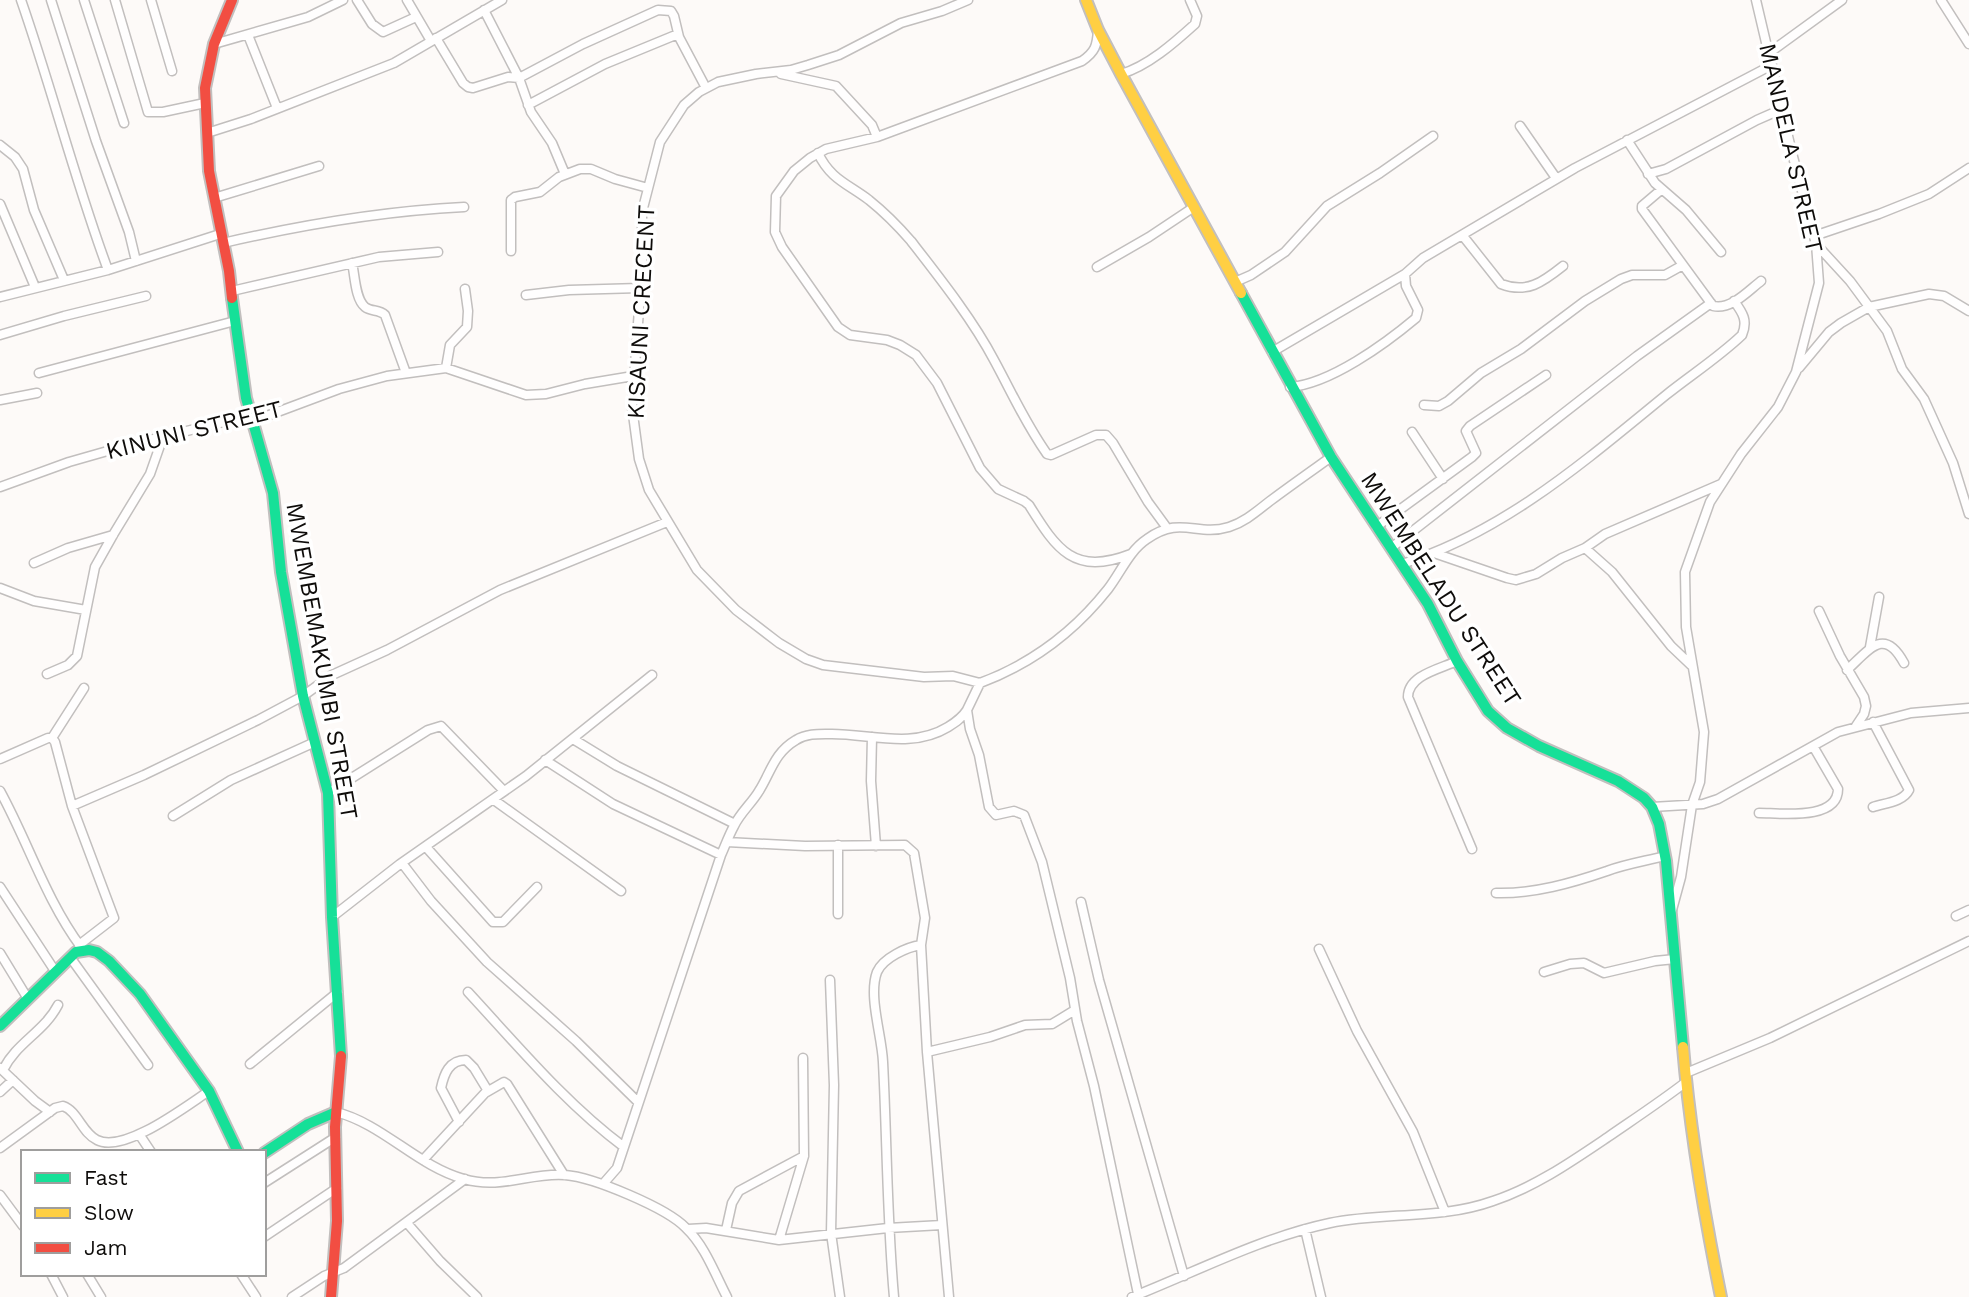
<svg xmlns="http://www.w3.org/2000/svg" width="1969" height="1297" font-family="'Work Sans',sans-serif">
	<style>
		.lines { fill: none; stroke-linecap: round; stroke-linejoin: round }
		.street-casing { stroke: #c2bfbe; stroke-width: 11 }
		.fast-casing { stroke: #c2bfbe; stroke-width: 14 }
		.slow-casing { stroke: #c2bfbe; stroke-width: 14 }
		.jam-casing { stroke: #c2bfbe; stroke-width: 14 }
		.street { stroke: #fffefe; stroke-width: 8 }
		.fast { stroke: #16e098; stroke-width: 10 }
		.slow { stroke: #ffcf43; stroke-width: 10 }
		.jam { stroke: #f24e42; stroke-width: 10 }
		.labels { text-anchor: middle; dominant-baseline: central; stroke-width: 7; stroke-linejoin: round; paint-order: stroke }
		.street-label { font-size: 24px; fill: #0e0c0a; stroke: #fff }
	</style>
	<rect width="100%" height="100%" fill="#fdfaf8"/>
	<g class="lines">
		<defs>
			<path id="street" d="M21 0C52 89 75 181 108 270
				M51 0 96 141 129 232 136 261
				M84 0 124 123
				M115 0 148 112H163L205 103
				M151 0 172 71
				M357 0 372 24 383 32 416 17
				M407 0 431 41
				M968 0 942 11 901 23 839 55 808 65 791 70 756 74 718 82 699 92 684 105 660 142 642 212V268L632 407 639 459 649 490 697 570 736 610 779 643 806 659 823 665 924 677 953 676 980 683C1031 664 1074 632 1108 589 1121 572 1129 551 1147 539 1181 515 1196 537 1229 527 1245 522 1257 511 1270 501 1290 486 1310 472 1331 457
				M1941 0 1969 44
				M484 10 519 78 531 112 552 143 565 174
				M1098 30C1097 46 1095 52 1082 61L877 137 826 149 810 158 794 171 776 196 775 232 782 247 838 327 850 335 887 340 900 345 916 355 937 383 980 468 998 489 1024 501 1029 505C1057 550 1074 576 1131 554
				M248 35 277 108
				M436 38 463 83 468 87 473 88 508 77 519 78 583 44 658 10 671 11 674 16 679 37 706 88
				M214 44 308 17 343 0
				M1769 53 1842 0
				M781 74 836 86 872 125 877 137
				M1121 74C1148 66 1174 43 1195 24L1197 16 1190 0
				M528 105 605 64 678 34
				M1520 126 1556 178
				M207 133 251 119 394 63 502 0
				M1627 140 1655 183 1686 210 1721 252
				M0 145 15 157 23 169 34 210 64 280
				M818 153C830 179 848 184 869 200 884 212 898 226 911 241 939 277 973 320 994 360 1012 393 1025 423 1047 454L1051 455 1096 435H1106L1113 443 1148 502 1167 528
				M1648 174 1666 169 1757 120 1782 109
				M1662 189 1642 206V209L1713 306C1731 310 1747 292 1761 281
				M214 198 319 166
				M0 204 35 287
				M1463 236 1501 284C1527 294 1543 282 1563 266
				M1814 236 1879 214 1929 194 1969 168
				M223 243C301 225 384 211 464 207
				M1816 244 1850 281 1887 331 1902 369 1924 399 1953 463 1969 514
				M511 251V200L515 197 540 192 559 177 580 169H591L615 179 648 188
				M352 263C355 275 355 299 365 307 371 312 379 309 385 315L406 373
				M1097 267 1149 237 1194 207
				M1235 282 1251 275 1285 252 1327 206 1380 173 1433 136
				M232 291 379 257 438 252
				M526 295 569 290 640 288
				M0 297 108 270 220 234
				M0 335 64 316 146 296
				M1272 352 1405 274
				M446 368 450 345 467 327 468 311 465 289
				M1799 368 1829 332 1841 323 1869 307 1929 294 1944 296 1969 311
				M39 373 235 321
				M1290 387C1330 384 1385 344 1416 318L1418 310 1406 286 1405 274 1423 258 1575 168 1772 65
				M0 400 37 393
				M1424 405 1439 406 1448 401 1481 373 1521 349 1585 301 1621 279 1632 275H1665L1683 265
				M1412 432 1443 479
				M0 487 69 462 125 446 236 419 264 417 339 389 387 376 446 368 526 395 546 394 585 384 633 376
				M1376 527 1472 457 1476 453 1466 431 1470 426 1546 375
				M1391 548 1637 356 1711 303
				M1585 548 1612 572 1671 646 1691 665
				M1434 553 1507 578 1516 580 1536 574 1562 558 1585 548 1605 534 1721 484
				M34 563 68 548 113 535
				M1402 564C1504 532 1585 461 1666 395 1691 375 1719 357 1742 335 1748 321 1743 313 1734 301
				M0 588 34 601 86 610
				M1819 611 1840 656 1864 697 1866 706 1864 714 1856 726
				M1870 647 1879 597
				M1457 661C1440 669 1408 675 1408 697L1472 849
				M1847 670C1869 650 1884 626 1904 663
				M47 674 68 665 77 656 95 567 113 535 150 474 163 437
				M980 683 967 710 970 729 979 755 989 807 996 815 1014 811 1024 815 1042 862 1070 978 1077 1021 1094 1086 1138 1294
				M1873 722 1909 790C1903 802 1885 803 1873 807
				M872 737 871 781 876 846
				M52 738 84 688
				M573 739 617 766 735 824
				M0 759 48 738H52L55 742 72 806 114 918 79 945
				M545 760 613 804 721 855
				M0 791C28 842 46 900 81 947
				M328 793 428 730 441 726 504 791
				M494 800 621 891
				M72 806 144 775 258 720 303 696 332 675 387 650 500 590 667 522
				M1652 807 1703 804 1718 799 1838 732 1911 713 1969 708
				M1759 813C1780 813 1838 821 1838 789L1813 746
				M173 816 231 780 315 742
				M727 842 805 846 905 845 914 853 925 918 921 945 927 1052 949 1297
				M426 847 493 922H503L537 887
				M402 863 431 901 487 962 576 1041 638 1102
				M0 887 55 971
				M1496 893C1534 894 1572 883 1607 871 1626 864 1646 861 1665 856
				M1081 902 1099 980 1184 1276
				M1672 910 1681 877 1692 805 1700 782 1704 732 1686 627 1685 572 1710 502 1741 454 1778 407 1796 372 1819 283 1816 244 1792 153 1756 0
				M838 914V845
				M1956 916 1969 910
				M332 917 400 864 526 776 652 675
				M1319 949 1357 1031 1413 1132 1445 1212
				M0 953 28 999
				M70 957 148 1065
				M1544 972 1570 964 1584 963 1604 973 1655 961 1675 959
				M830 980 834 1085 831 1233 840 1297
				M468 992C517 1045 566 1104 624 1147
				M927 1052 990 1037 1025 1025 1052 1024 1075 1010
				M250 1064 338 992
				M0 1068 35 1101 50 1112
				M3 1070C16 1043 44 1032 58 1005
				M1686 1073 1770 1038 1969 941
				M0 1092 13 1080
				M336 1112C383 1124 417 1166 464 1179 501 1190 531 1172 565 1175 593 1177 667 1208 686 1228 705 1246 715 1274 727 1297
				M459 1122 441 1088C444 1074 449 1060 466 1060L474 1068 488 1091
				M139 1134 151 1152
				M0 1148 55 1108 63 1106C78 1111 82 1133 97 1140 124 1154 186 1106 209 1091
				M423 1160 485 1093 504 1082 507 1084 564 1175
				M264 1183 336 1137
				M603 1184 617 1168 721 855C725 846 729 835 734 826 740 813 752 803 759 791 771 772 774 753 796 740 807 733 820 734 832 734 871 734 912 749 948 727 956 722 962 718 967 710
				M0 1195 23 1226
				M407 1223 440 1261 477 1297
				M688 1229 706 1228 779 1240 888 1228 942 1225
				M1305 1229 1321 1297
				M726 1230 732 1203 739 1191 804 1156
				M264 1237 337 1188
				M779 1240 804 1156 803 1058
				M51 1274 63 1297
				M87 1274 101 1297
				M241 1274 256 1297
				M292 1297 324 1276 344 1268 465 1179
				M894 1297C887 1219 887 1141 883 1062 882 1036 868 996 877 972 883 958 907 947 921 945
				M1132 1297C1198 1271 1260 1238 1330 1223 1383 1212 1440 1220 1493 1201 1535 1187 1571 1162 1608 1137 1634 1119 1660 1102 1686 1082"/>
			<path id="fast" d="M1241 293 1331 457 1428 604 1457 661 1488 711 1507 728 1539 746 1618 781 1644 798 1652 807 1659 824 1666 861 1683 1047
				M232 298 246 398 273 493 281 572 303 696 328 793 332 917 341 1056
				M0 1026 76 952 89 950 97 952 109 961 140 994 209 1091 238 1152
				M264 1153 308 1124 336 1112"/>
			<path id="slow" d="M1086 0 1098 30 1121 74 1241 293
				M1683 1047C1690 1132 1704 1214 1721 1297"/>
			<path id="jam" d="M232 0 214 44 205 88 209 171 229 271 232 298
				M331 1297 337 1221 335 1127 341 1056"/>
		</defs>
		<use href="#street" class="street-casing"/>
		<use href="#fast" class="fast-casing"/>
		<use href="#slow" class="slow-casing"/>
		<use href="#jam" class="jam-casing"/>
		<use href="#street" class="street"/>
		<use href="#fast" class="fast"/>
		<use href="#slow" class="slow"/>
		<use href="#jam" class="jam"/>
	</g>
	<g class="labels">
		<g class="street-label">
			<text transform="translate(1791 148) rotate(77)">MANDELA STREET</text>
			<text transform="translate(641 312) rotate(-87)">KISAUNI CRECENT</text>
			<text transform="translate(194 430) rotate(-14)">KINUNI STREET</text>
			<text transform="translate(1441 589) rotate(57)">MWEMBELADU STREET</text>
			<text transform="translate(322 661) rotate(80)">MWEMBEMAKUMBI STREET</text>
		</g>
	</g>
	<rect x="21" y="1150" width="245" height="126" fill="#ffffff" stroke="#9f9e9d" stroke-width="2"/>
	<rect x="35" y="1173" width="35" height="10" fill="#16e098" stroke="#9f9e9d" stroke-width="2"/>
	<text x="84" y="1185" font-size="21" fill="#0e0c0a">Fast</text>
	<rect x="35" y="1208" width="35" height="10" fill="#ffcf43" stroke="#9f9e9d" stroke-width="2"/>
	<text x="84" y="1220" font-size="21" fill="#0e0c0a">Slow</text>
	<rect x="35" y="1243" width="35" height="10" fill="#f24e42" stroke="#9f9e9d" stroke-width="2"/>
	<text x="84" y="1255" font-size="21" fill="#0e0c0a">Jam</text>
</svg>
